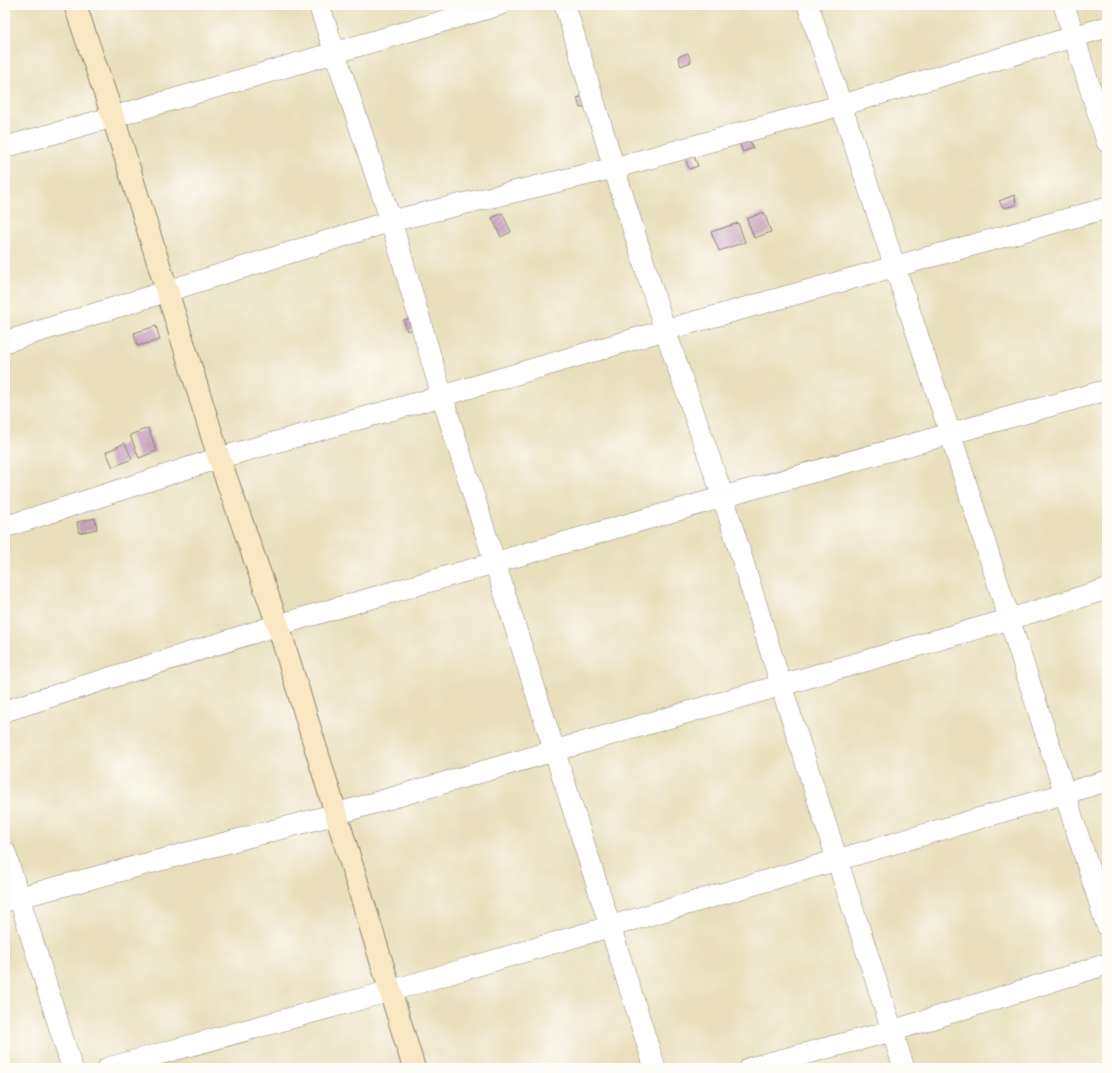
<svg xmlns="http://www.w3.org/2000/svg" width="1112" height="1073" font-family="'Playpen Sans',sans-serif">
	<style>
		.building { fill: url(#building-hatch) }
		.lines { fill: none; stroke-linecap: round; stroke-linejoin: round }
		.street-casing { stroke: #8a8574; stroke-width: 22 }
		.secondary-casing { stroke: #8a8574; stroke-width: 24 }
		.street { stroke: #fff; stroke-width: 21 }
		.secondary { stroke: #fae7c3; stroke-width: 22 }
	</style>
	<defs>
		<pattern id="building-hatch" width="6" height="6" patternUnits="userSpaceOnUse"><rect width="6" height="6" fill="#cda4c0"/><path d="M-1 1l2-2M0 6l6-6M5 7l2-2" fill="none" stroke="#a7869c"/></pattern>
	</defs>
	<rect width="100%" height="100%" fill="#fdfcf7"/>
	<filter id="ink" filterUnits="userSpaceOnUse"><feTurbulence type="fractalNoise" baseFrequency=".025" numOctaves="2"/><feDisplacementMap in="SourceGraphic" scale="8" xChannelSelector="R" yChannelSelector="G"/><feConvolveMatrix kernelMatrix="1 2 1 2 8 2 1 2 1" color-interpolation-filters="sRGB"/></filter>
	<filter id="wash" filterUnits="userSpaceOnUse"><feTurbulence type="fractalNoise" baseFrequency=".012" numOctaves="4" result="noise"/><feDisplacementMap in="SourceGraphic" scale="16" xChannelSelector="R" yChannelSelector="G"/><feGaussianBlur stdDeviation="0.9" result="paint"/><feColorMatrix in="noise" values="0 0 0 0 0 0 0 0 0 0 0 0 0 0 0 0 0 1.4 0 .05"/><feComposite in="paint" operator="in"/></filter>
	<g filter="url(#wash)">
		<rect width="100%" height="100%" fill="#e9dfbc"/>
		<g id="blocks">
			<path class="building" d="M688 53 691 62 681 66 678 57Z
				M587 95 590 106 580 108 577 98Z
				M747 133 753 148 743 152 737 136Z
				M693 154 698 166 689 169 685 157Z
				M1015 195 1016 205 1004 208 999 201Z
				M764 212 771 232 754 238 747 219Z
				M502 213 511 232 501 237 492 218Z
				M738 223 745 242 719 251 711 232Z
				M415 317 419 327 407 331 404 320Z
				M156 326 160 340 137 346 134 333Z
				M148 428 157 451 139 458 130 435Z
				M125 443 132 459 113 467 106 452Z
				M95 518 97 529 79 533 77 522Z"/>
		</g>
	</g>
	<g filter="url(#ink)">
		<use href="#blocks" fill-opacity="0" stroke="#8a8574" stroke-width="1"/>
		<g class="lines">
			<defs>
				<path id="street" d="M319 5 391 221 442 396 655 1068
					M565 5 614 168 665 330 723 497 781 685 904 1068
					M808 5 950 433 1107 926
					M1064 5 1107 142
					M5 147 113 117 499 5
					M5 342 391 221 614 168 842 105 1107 27
					M5 527 219 458 442 396 665 330 1107 208
					M5 711 278 625 723 497 1107 390
					M5 852 72 1068
					M5 901 336 814 1010 619 1107 589
					M108 1068 390 991 1107 781
					M750 1068 892 1031 1107 964"/>
				<path id="secondary" d="M75 5 113 117 219 458 278 625 414 1068"/>
			</defs>
			<use href="#street" class="street-casing"/>
			<use href="#secondary" class="secondary-casing"/>
			<use href="#street" class="street"/>
			<use href="#secondary" class="secondary"/>
		</g>
	</g>
	<rect width="1112" height="1073" fill="none" stroke="#fdfcf7" stroke-width="20"/>
</svg>
